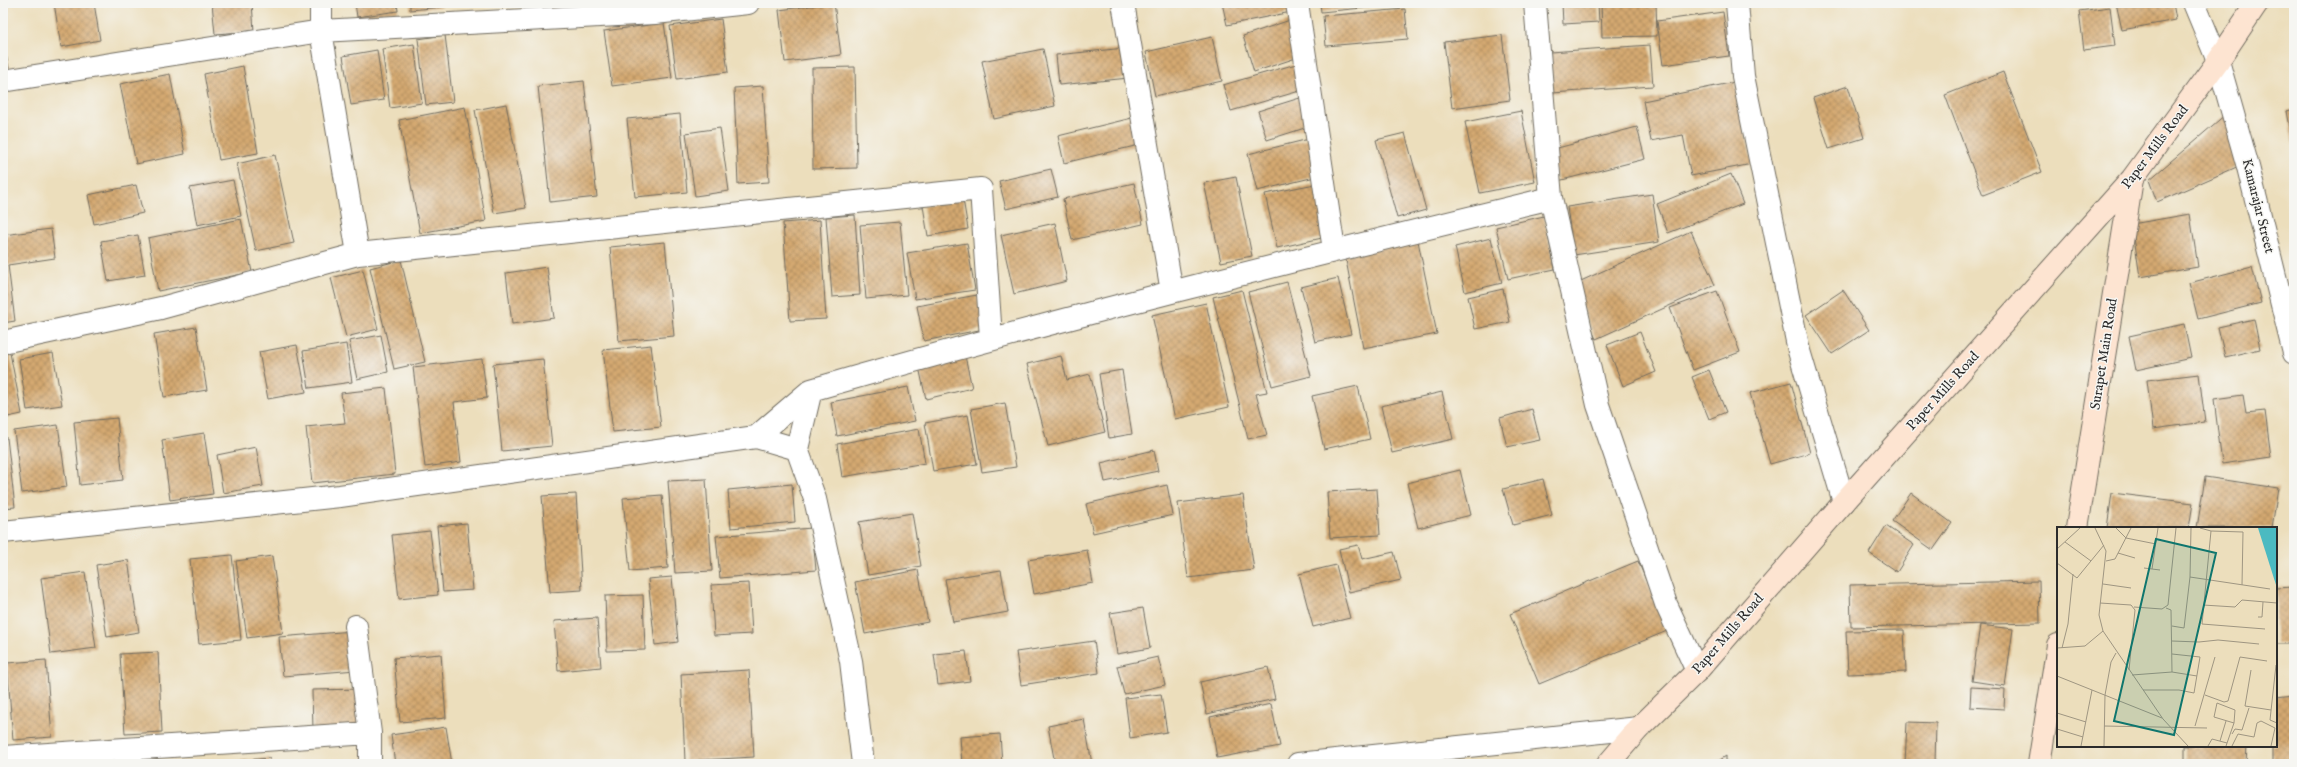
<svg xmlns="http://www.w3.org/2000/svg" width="2297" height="767" font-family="'IM FELL English',serif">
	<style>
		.building { fill: url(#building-cross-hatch) }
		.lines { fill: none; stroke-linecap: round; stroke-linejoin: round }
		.street-casing { stroke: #6f6a5e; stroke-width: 24 }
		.secondary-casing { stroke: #6f6a5e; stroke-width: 24 }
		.street { stroke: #fff; stroke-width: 22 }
		.secondary { stroke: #fde4d1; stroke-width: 22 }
		.labels { text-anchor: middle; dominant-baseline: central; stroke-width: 3; stroke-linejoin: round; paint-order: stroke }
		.street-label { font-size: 14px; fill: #2b2b2b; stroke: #f6f6f2 }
		.inset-road { fill: none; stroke: #9f9682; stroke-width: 1 }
		.view { fill: #0f766e; fill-opacity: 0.15; stroke: #0f766e; stroke-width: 2 }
		.inset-edge { fill: none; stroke: #2b2b2b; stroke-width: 2 }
	</style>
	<defs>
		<pattern id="building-cross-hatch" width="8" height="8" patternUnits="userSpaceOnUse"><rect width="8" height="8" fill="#d4a971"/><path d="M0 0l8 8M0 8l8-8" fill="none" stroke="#ac8a5d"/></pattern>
	</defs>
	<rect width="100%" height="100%" fill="#f6f6f2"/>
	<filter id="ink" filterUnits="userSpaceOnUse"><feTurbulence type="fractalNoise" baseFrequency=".025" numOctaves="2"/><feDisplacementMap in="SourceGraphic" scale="8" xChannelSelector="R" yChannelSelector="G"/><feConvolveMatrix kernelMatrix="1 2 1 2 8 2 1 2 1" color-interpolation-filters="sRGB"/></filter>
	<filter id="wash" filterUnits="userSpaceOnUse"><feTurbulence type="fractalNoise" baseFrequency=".012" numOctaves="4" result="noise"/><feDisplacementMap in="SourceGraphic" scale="16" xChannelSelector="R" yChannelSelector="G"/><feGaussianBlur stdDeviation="0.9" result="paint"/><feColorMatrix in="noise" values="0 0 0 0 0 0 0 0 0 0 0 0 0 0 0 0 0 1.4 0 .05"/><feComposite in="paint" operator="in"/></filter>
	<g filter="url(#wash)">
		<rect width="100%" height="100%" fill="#ecdebc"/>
		<g id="blocks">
			<path class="building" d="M54 3H94L100 40 61 47Z
				M212 3H252L254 31 215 34Z
				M355 3H397L398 11 357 17Z
				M410 3H441L442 7 410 10Z
				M834 3 841 55 785 62 779 10Z
				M1222 3H1290L1291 12 1227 25Z
				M1320 3H1404V4L1321 12Z
				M1562 3H1598L1599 22 1563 24Z
				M1601 3H1656L1657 36 1602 37Z
				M2116 3H2173L2176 20 2122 30Z
				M2110 7 2115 46 2084 50 2079 11Z
				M1405 9 1408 39 1326 46 1323 16Z
				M1723 12 1729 56 1663 65 1657 21Z
				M721 19 728 72 677 79 670 26Z
				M1290 20 1302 56 1254 72 1243 36Z
				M664 23 672 78 612 86 604 31Z
				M445 35 453 102 426 105 418 39Z
				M1502 35 1510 100 1452 108 1444 42Z
				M1212 37 1222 81 1155 96 1146 52Z
				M3 41 9 68 3 70Z
				M414 44 422 103 390 108 382 49Z
				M1650 45 1653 86 1552 93 1550 52Z
				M1125 48 1129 78 1059 85 1056 55Z
				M1043 49 1055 106 994 119 982 61Z
				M377 50 384 100 351 105 343 56Z
				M1296 64 1303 90 1231 111 1223 85Z
				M243 66 258 153 219 160 204 74Z
				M855 67 857 168 813 169 812 68Z
				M2003 72 2042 172 1983 195 1945 95Z
				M170 74 185 154 136 164 120 84Z
				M584 81 597 197 550 202 538 86Z
				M1735 82 1752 164 1691 176 1683 135 1651 141 1643 101Z
				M763 86 769 182 738 184 734 88Z
				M1848 86 1864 138 1829 149 1813 98Z
				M1303 97 1311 126 1267 140 1258 111Z
				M506 104 526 208 494 213 475 110Z
				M465 107 486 221 420 233 399 120Z
				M2294 109V144H2293L2287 111Z
				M1521 111 1535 182 1480 193 1465 122Z
				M680 114 687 192 635 197 627 119Z
				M2226 114 2239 166 2157 202 2149 180Z
				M1132 118 1139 145 1064 163 1058 136Z
				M1637 127 1645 159 1558 181 1550 150Z
				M720 128 729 191 695 196 686 133Z
				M1405 133 1426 210 1397 218 1376 140Z
				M1309 139 1319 176 1257 191 1248 154Z
				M275 155 294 243 256 251 237 164Z
				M1051 169 1058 197 1006 209 999 181Z
				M1731 174 1743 204 1668 233 1657 204Z
				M1236 177 1252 256 1221 262 1204 183Z
				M233 180 241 216 197 225 190 188Z
				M1134 183 1143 224 1072 240 1063 199Z
				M1320 183 1331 236 1277 248 1265 194Z
				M136 185 143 213 94 224 88 195Z
				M1652 194 1659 242 1574 255 1567 207Z
				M963 199 968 229 928 236 923 206Z
				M2190 214 2198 267 2140 277 2132 224Z
				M855 215 860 295 832 297 826 217Z
				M1544 216 1555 269 1508 279 1496 227Z
				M241 219 252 272 158 291 148 238Z
				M820 220 826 319 790 321 783 223Z
				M900 222 907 295 866 299 860 225Z
				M1055 223 1067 281 1014 294 1001 235Z
				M51 229 55 258 8 265 15 321 3 323V235Z
				M1691 231 1715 285 1596 339 1572 285Z
				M138 235 145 275 108 281 101 241Z
				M1491 238 1502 283 1465 292 1455 247Z
				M1418 241 1437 334 1363 348 1345 255Z
				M665 242 674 336 619 341 610 247Z
				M967 243 975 290 915 299 907 253Z
				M401 260 425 362 394 369 370 268Z
				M547 267 554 318 512 324 506 273Z
				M2252 267 2261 303 2198 319 2189 283Z
				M363 270 378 329 346 337 331 278Z
				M1338 278 1351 334 1315 342 1301 287Z
				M1287 282 1311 376 1272 386 1248 292Z
				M1503 289 1510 322 1475 329 1468 297Z
				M1242 290 1267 392 1256 394 1267 435 1248 439 1213 297Z
				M1843 290 1869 330 1832 354 1806 315Z
				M1717 291 1740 352 1693 370 1670 308Z
				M977 295 984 329 924 341 917 306Z
				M1206 303 1229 407 1175 419 1152 315Z
				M2254 319 2260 349 2225 357 2218 327Z
				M2184 324 2191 358 2136 370 2129 336Z
				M196 327 207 390 164 397 154 334Z
				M1640 332 1656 372 1623 386 1607 345Z
				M381 335 388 372 357 379 349 341Z
				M346 344 352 382 309 388 303 351Z
				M297 345 306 392 268 399 259 352Z
				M651 345 661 427 613 432 603 350Z
				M10 353 22 414 3 418V354Z
				M53 353 62 405 27 410 19 359Z
				M965 356 972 388 926 399 919 367Z
				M1061 356 1067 380 1090 374 1105 432 1048 446 1027 364Z
				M482 359 487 398 454 402 461 462 425 467 413 367Z
				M543 359 552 446 502 451 493 364Z
				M1122 370 1132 434 1109 438 1099 374Z
				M1709 370 1726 412 1709 419 1692 377Z
				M2199 374 2205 422 2153 429 2147 380Z
				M1791 382 1810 453 1770 464 1750 393Z
				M1358 386 1370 439 1324 449 1312 396Z
				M908 387 915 421 837 436 831 402Z
				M386 388 395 474 312 483 306 427 345 423 341 393Z
				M1442 392 1453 439 1392 453 1381 406Z
				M2243 395 2246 413 2265 411 2271 457 2222 464 2214 399Z
				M1005 403 1016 467 982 472 971 409Z
				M1532 409 1540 440 1507 447 1500 418Z
				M968 415 977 464 933 471 925 423Z
				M117 418 123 480 80 485 74 422Z
				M58 425 67 487 22 493 14 431Z
				M919 429 925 463 842 477 837 444Z
				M204 433 213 494 170 500 162 440Z
				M3 438H7L15 507 3 508Z
				M256 447 263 486 223 493 217 455Z
				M1154 450 1158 471 1105 482 1101 463Z
				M1460 470 1471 515 1418 528 1407 483Z
				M2205 477 2278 488 2272 528H2197Z
				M706 479 712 571 675 573 668 481Z
				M1543 479 1552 515 1513 525 1503 489Z
				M792 484 795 522 731 528 728 490Z
				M1167 485 1173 515 1093 533 1086 504Z
				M1377 489 1380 535 1330 538 1327 492Z
				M1911 493 1952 523 1933 550 1892 521Z
				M2112 493 2193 503 2189 528H2107Z
				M576 494 582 590 550 592 542 496Z
				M662 495 668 568 630 571 623 498Z
				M1243 495 1254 570 1188 578 1178 503Z
				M912 513 921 566 868 575 859 522Z
				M467 523 473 590 443 592 437 526Z
				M1886 526 1914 545 1897 572 1869 553Z
				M812 528 816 570 720 578 716 536Z
				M430 531 438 595 399 599 392 535Z
				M1358 545 1362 559 1394 552 1401 580 1349 592 1339 549Z
				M1087 550 1093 583 1034 594 1028 560Z
				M232 555 241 640 199 644 190 559Z
				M272 556 283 633 247 638 236 561Z
				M128 560 139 632 107 637 96 565Z
				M1638 561 1667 631 1539 684 1510 614Z
				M1336 565 1350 618 1313 627 1299 574Z
				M918 570 928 622 865 634 855 582Z
				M1001 570 1008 612 953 622 945 579Z
				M85 572 96 648 51 654 41 578Z
				M672 577 678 642 655 645 648 579Z
				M2039 581 2040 623 1851 627 1850 585Z
				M749 583 752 634 714 636 711 585Z
				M2294 587V644H2276V588Z
				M643 595 645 650 607 651 605 596Z
				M1143 608 1150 648 1117 654 1110 613Z
				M597 618 601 667 558 671 554 621Z
				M1980 625 2013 629 2005 686 1972 681Z
				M1904 630 1906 672 1848 674 1846 631Z
				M353 631 356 670 283 676 279 637Z
				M1094 641 1099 673 1021 685 1016 652Z
				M966 651 970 681 938 685 934 654Z
				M158 652 162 732 125 734 120 654Z
				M441 654 446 718 400 722 394 658Z
				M1158 657 1165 685 1124 694 1117 666Z
				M46 660 52 737 13 740 7 663Z
				M1268 667 1275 699 1207 714 1200 682Z
				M749 670 754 757 685 761 681 674Z
				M1971 687 2005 689 2004 709 1970 707Z
				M3 688 6 719H3Z
				M362 689 363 728 313 730 312 690Z
				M1161 694 1167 732 1130 738 1125 698Z
				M2294 695V764H2272V746H2276V697Z
				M1271 704 1280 746 1217 758 1210 717Z
				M1084 719 1092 764H1055L1048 726Z
				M1907 722 1936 723 1935 764H1905Z
				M446 727 452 764H395L391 735Z
				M1000 734 1002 764H962L960 737Z
				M2185 746H2247L2246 764H2185Z
				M1726 756V764H1714Z
				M270 758V764H212V763Z
				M111 762H140V764H111Z"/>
		</g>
	</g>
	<g filter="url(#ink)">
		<use href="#blocks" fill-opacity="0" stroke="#6f6a5e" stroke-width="1"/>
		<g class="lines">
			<defs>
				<path id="street" d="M321 3V31L358 254 981 189 991 338
					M1123 3 1172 292
					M1297 3 1334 250
					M1535 3 1551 198 1598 405 1666 604 1697 671
					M1737 3 1743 76 1799 351 1844 502
					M2194 3 2218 61 2248 167 2294 353
					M3 81 321 31 655 13 748 3
					M3 342 161 308 358 254
					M756 437 811 390
					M797 449 811 390C1056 319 1303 258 1551 198
					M3 532 340 496 756 437 797 449 815 499 851 661 863 764
					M356 626 370 733V764
					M3 757 370 733
					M1298 764 1639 728"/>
				<path id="secondary" d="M2077 528 2132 179
					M1608 764 1639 728 1697 671 1844 502 2132 179 2218 61 2257 3
					M2039 764 2058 645"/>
			</defs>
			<use href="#street" class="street-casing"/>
			<use href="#secondary" class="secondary-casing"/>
			<use href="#street" class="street"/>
			<use href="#secondary" class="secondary"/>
		</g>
	</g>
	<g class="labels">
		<g class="street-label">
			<text transform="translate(2155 147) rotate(-53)">Paper Mills Road</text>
			<text transform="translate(2258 206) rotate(76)">Kamarajar Street</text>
			<text transform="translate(2104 354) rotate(-81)">Surapet Main Road</text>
			<text transform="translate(1943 391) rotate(-48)">Paper Mills Road</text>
			<text transform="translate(1728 634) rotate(-49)">Paper Mills Road</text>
		</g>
	</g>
	<g transform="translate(2057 527)">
		<rect width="220" height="220" fill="#ecdebc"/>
		<path d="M201 1H220V61Z" fill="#4bbac1"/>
		<path class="inset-road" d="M38 1 49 24 42 88 46 104 106 192 131 219M59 1 69 11 99 17M143 1 154 4 145 97 208 102M154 4 186 5 185 58M8 15 34 34M0 22 23 1M61 26 78 31M49 34 58 32 74 1M0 36 20 51 47 18M87 41 103 43M95 42 101 1M133 50 134 1M46 57 74 61M43 76 74 78 78 83 72 143M146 78 178 80 185 73 220 76M77 80 105 82 111 78 119 1M109 81 114 83 115 145M201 90H205L206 75M115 99 127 101 133 50 213 62M115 114 142 115 161 113 202 117M0 121 28 119 46 104M5 121 11 97 16 47M219 138 213 193 220 196M194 143 188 179 214 183M75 148 115 145 140 149M0 149 105 191M86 163H122L137 166 143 130 115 127M148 168 167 175 171 174 183 130 210 134M0 186 29 195M47 199 150 201M138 199 158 130M0 202 26 210M175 207 178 202 185 203 192 181M163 214 169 194M24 219 35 163M47 219 48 168 54 135 59 126M151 219 155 212 170 216M169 219 177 196 178 183 160 176 157 190 177 196M175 219 181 207 197 210 200 196 204 194 218 201 214 219"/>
		<path class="view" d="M99 12 159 26 117 208 57 194Z"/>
		<rect width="220" height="220" class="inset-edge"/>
	</g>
	<rect width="2297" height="767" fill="none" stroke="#f6f6f2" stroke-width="16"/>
</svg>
